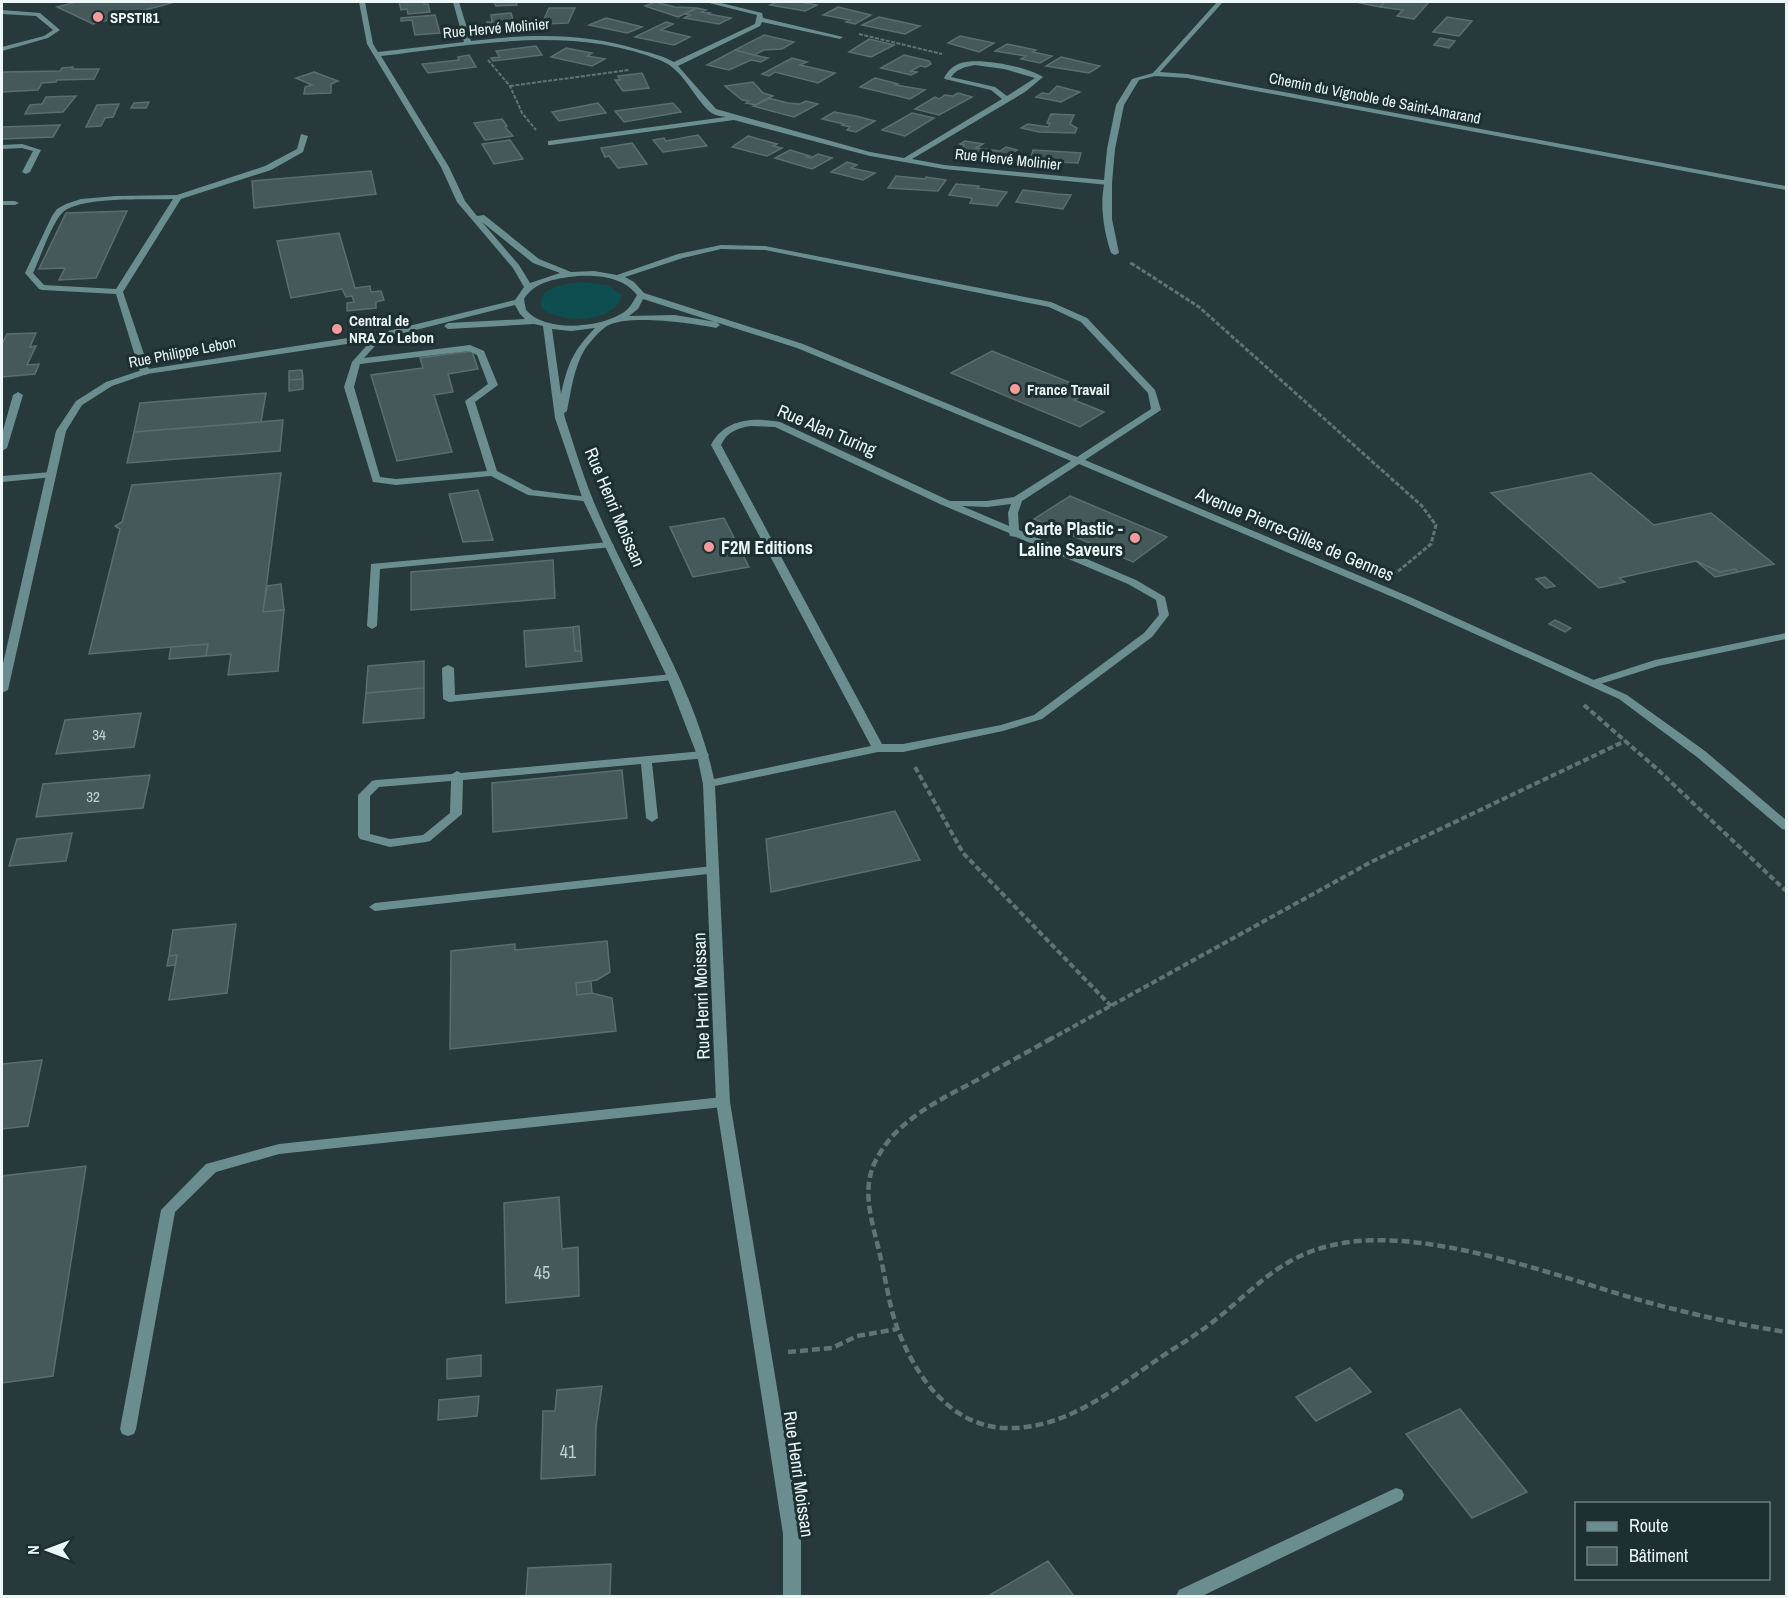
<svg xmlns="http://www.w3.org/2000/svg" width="1788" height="1598" font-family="'Archivo Narrow',sans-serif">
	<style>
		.green { fill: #0e4d50 }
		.building { fill: #46595a; stroke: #5b6e6f; stroke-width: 1.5 }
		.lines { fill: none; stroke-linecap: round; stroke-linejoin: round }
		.path-far3 { stroke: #637374; stroke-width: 2; stroke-dasharray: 4 1.5; stroke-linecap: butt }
		.path-far2 { stroke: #637374; stroke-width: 3; stroke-dasharray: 4.5 2; stroke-linecap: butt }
		.path-far1 { stroke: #637374; stroke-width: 4; stroke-dasharray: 6 3; stroke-linecap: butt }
		.path { stroke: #637374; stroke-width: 4.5; stroke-dasharray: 8 4; stroke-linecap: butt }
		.lane { fill: #6a8e8f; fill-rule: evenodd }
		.street { fill: #6a8e8f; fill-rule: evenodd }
		.poi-dot { fill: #f59b9b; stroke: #1d2f30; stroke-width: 2 }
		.labels { text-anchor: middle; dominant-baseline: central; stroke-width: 6; stroke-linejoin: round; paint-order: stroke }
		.far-poi-label { font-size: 15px; font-weight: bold; fill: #ecf7f7; stroke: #1d2f30; text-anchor: start }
		.far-street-label { font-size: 15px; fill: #ecf7f7; stroke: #1d2f30 }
		.number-label { font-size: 15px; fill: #c2d0d0 }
		.street-label { font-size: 18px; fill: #ecf7f7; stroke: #1d2f30 }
		.poi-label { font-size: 18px; font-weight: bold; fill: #ecf7f7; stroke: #1d2f30; text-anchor: end }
		.near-number-label { font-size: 18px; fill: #c2d0d0 }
	</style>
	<rect width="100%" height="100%" fill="#27393a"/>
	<path class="green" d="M583 282 608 285 621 295V300C606 324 563 323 542 309 533 287 569 283 583 282Z"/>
	<path class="building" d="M68 2H175L93 24 57 7 73 3Z
		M399 2H424V4H428L430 12 408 14 407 9 401 10Z
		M494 2H516L517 5 496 6Z
		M655 2 675 7 697 8 678 17 645 6Z
		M777 2H801L817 5 805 11 770 5Z
		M1362 2H1385L1380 7 1360 3Z
		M1385 2H1429L1414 19 1397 16 1403 10 1380 7Z
		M838 7 871 15 855 24 846 22 850 20 823 15Z
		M549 8H575L568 23 542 24Z
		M697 8 706 10 702 12 710 13 708 14 731 18 719 24 684 18 690 15 685 14Z
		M511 13 515 26 490 29 487 22H492L491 15Z
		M435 15 440 33 415 35 412 20 401 21V18Z
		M879 17 920 26 905 34 862 25Z
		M1447 17 1472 21 1459 36 1433 32Z
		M606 18 642 27 627 33 589 25Z
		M666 22 673 24 661 30 690 37 674 45 635 37Z
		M764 35 794 42 782 49 764 50 754 55 735 50Z
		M960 36 994 43 979 52 948 43Z
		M1440 38 1455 41 1449 48 1434 45Z
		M869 39 894 45 871 57 849 52Z
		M1007 44 1036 50 1033 52 1052 56 1040 63 1021 59 1026 56 995 51Z
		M536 46 542 55 493 61 491 58 500 57 496 51Z
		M566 48 592 53 587 56 605 59 592 66 551 57Z
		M735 50 754 55 768 58 761 62 751 60 729 70 707 65Z
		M469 55 476 67 428 73 422 64 459 60 458 57Z
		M904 55 929 61 931 64 926 67 920 66 911 71 917 72 911 75 881 68Z
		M1061 57 1078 61 1100 66 1089 73 1046 66Z
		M792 58 807 62 800 65 835 73 818 83 775 72 769 76 762 74Z
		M73 67 72 69H99L94 79 57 80 56 82 42 83 38 90 2 92V72L60 71 62 68Z
		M314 72 338 81 331 84V93L304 94 305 87 312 85 296 78Z
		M642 73 649 88 623 91 615 80H620L618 76Z
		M875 78 898 84 896 85 925 90 910 99 860 87Z
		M753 82 763 93 773 96 756 105 746 103 749 101 742 100 725 86Z
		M1057 86 1080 92 1061 102 1036 97 1042 93 1049 94Z
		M958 93 972 97 939 115 915 109 935 97 939 99 945 95 953 96Z
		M76 96 63 112 25 114 30 105 42 104 46 97Z
		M768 98 788 103 800 104 806 101 818 104 794 117 753 106Z
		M149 102 146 108H131L134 103Z
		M598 103 606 113 559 121 552 112Z
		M673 103 681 112 624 122 615 111Z
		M119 104 113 117 105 118 101 126 86 127 97 105Z
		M834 112 856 116 875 121 856 132 847 130 850 127 842 125 844 124 822 119Z
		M912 113 934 118 905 136 882 130Z
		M1051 114 1074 115 1070 124 1077 128 1075 133 1039 132 1021 128 1028 124 1048 127 1050 123H1047Z
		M502 119 507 126 505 127 513 136 485 140 474 123Z
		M60 125 53 137 2 139V127Z
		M698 135 707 146 663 152 653 140 664 138 666 141Z
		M748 136 777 144 773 146 782 148 767 156 732 147Z
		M510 140 523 159 494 164 482 144Z
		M965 141 983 144 976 148 1000 151 1006 147 1017 150 1003 159 958 154 964 145 960 144Z
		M632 143 647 164 618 168 609 156 605 157 601 148Z
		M790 150 810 156 807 157 811 158 818 154 832 158 812 169 775 158Z
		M1033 150 1081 153 1078 163 1030 161Z
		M847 162 857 165 851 168 875 173 863 180 831 172Z
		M371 171 376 194 254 208 252 181Z
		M896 176 925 179 926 177 946 180 938 191 888 188Z
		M956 184 979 186 977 188 1007 192 997 206 970 203 972 199 971 198 949 195Z
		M1023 190 1057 194 1071 195 1063 209 1016 202Z
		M127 211 96 278 59 280 65 268 39 269 66 213Z
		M339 233 355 288 370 286 371 292 381 291 384 300 376 302V308L347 311V303L354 302 352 296 346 297 342 289 291 298 277 241Z
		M36 333 30 347 36 346 27 365 39 364 35 374 2 377V344L7 334Z
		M472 351 478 369 448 374 453 392 434 395 452 452 397 461 371 375 423 368 420 358Z
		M992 351 1091 391 1074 400 1104 412 1080 427 951 373Z
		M302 370 303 379 289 380V371Z
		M303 379V389L289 391V380Z
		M266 393 261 422 134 432 140 403Z
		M283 420 280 451 127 463 134 432Z
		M281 473 263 612 284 610 278 671 228 675 231 654 206 656 208 644 89 654 120 529 115 526 122 522 132 485Z
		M1591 473 1654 525 1711 513 1774 564 1738 572 1735 569 1720 572 1696 561 1619 578 1625 582 1599 588 1491 493Z
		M478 490 493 540 463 542 449 494Z
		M1070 496 1167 537 1133 562 1034 519Z
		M724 518 749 567 693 577 670 527Z
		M553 560 555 598 411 610V572Z
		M1696 561 1720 572 1735 569 1738 572 1715 577Z
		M1545 577 1555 586 1546 588 1536 579Z
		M281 584 284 610 263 612 267 586Z
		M1555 620 1571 628 1565 632 1549 624Z
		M579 626 581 651H575L573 627Z
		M573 627 575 651H581L582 661 526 667 524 631Z
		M208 644 206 656 169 659 171 647Z
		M424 661V688L366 693 368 666Z
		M424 688V718L363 723 366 693Z
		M141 713 134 747 56 754 65 720Z
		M622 770 627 818 493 832 492 783Z
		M150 775 143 808 36 817 43 784Z
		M895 811 920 860 771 892 766 839Z
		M72 833 66 861 9 866 17 839Z
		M236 924 227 993 169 1000 177 955 169 956 173 930Z
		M607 941 610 972 597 980 576 983 577 995 592 993 612 998 616 1031 450 1049 451 951 515 944V950Z
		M177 955 175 965 167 966 169 956Z
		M591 981 592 993 577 995 576 983Z
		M42 1060 28 1126 2 1129V1064Z
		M86 1166 53 1376 2 1383V1176Z
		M559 1197 562 1249 578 1247 579 1296 506 1303 504 1203Z
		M481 1355V1376L447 1379V1359Z
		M1350 1368 1371 1392 1316 1421 1296 1397Z
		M602 1386 596 1427 595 1475 541 1479 543 1411H555L557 1390Z
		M479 1396 477 1416 438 1420 439 1400Z
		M1460 1409 1527 1492 1472 1518 1406 1434Z
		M1048 1561 1074 1596H988Z
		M611 1564 610 1596H526L528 1568Z"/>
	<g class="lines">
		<path class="path-far3" d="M859 34 942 54
			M488 60 510 86 522 113 536 130
			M510 86 629 70
			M1130 263 1133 265"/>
		<path class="path-far2" d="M1131 263 1199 307 1421 505 1436 525 1431 544 1396 573"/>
		<path class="path-far1" d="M1584 705 1656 768 1786 891
			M915 767 963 853 1111 1006
			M1049 1040 1371 862 1625 741"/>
		<path class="path" d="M1052 1038C1028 1052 1003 1065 979 1079 940 1100 897 1119 876 1160 860 1190 873 1224 880 1255 886 1280 889 1306 898 1330 916 1377 951 1426 1005 1428 1066 1430 1114 1389 1161 1357 1181 1344 1201 1332 1219 1317 1256 1287 1280 1258 1329 1246 1416 1223 1550 1274 1636 1299 1686 1313 1735 1324 1786 1332
			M788 1352 832 1348 857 1336 897 1329"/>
		<path class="lane" d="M2 10 40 13 60 30 48 38 2 51V47L44 36 53 30 36 16 2 14Z
			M301 134 308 136 303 152 271 170 181 199 123 292 150 372 148 374 145 375 140 372 116 294 42 290 39 289 25 273 52 216 57 209 66 204 81 199 116 196 177 195 265 166 297 149ZM173 199 116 289 44 285 33 273C41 256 50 227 62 213 79 196 148 200 173 199Z
			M22 144 41 150 30 172 26 174 22 172 33 151 22 148 2 149V145Z
			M1105 181 1112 183V219L1119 253 1115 255 1111 253C1104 232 1099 203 1105 181Z
			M2 201H15L19 203 15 205H2Z
			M380 333 384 336 364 358 470 345 484 351 498 385 475 402 497 471 533 490 588 497 593 500 592 502 528 495 491 476 396 485 373 482 344 387 352 362 377 334ZM469 351 477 355 488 384 465 401 487 471 396 479 380 477 354 387 360 364Z
			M18 392 23 395 7 448 2 451V434L13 395Z
			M51 472 56 475 54 477 2 482V476Z
			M609 542 614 545 613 547 380 569 377 626 372 629 367 626 371 564Z
			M1786 633V639L1658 666 1594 686 1588 683 1590 681 1655 660Z
			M448 665 454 668 455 695 673 674 679 677 673 680 449 702 443 699 442 668Z
			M703 751 707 752 709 755 707 758 652 763 658 818 652 822 646 818 641 764 463 780 462 814 430 841 426 842 390 847 360 839 358 836V795L372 781 376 780 452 774 457 771 461 773ZM451 781 450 813 423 835 390 839 370 834V796L379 787Z
			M713 866 719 870 717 873 375 911 369 907 375 903Z
			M723 1097 728 1098 730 1102 728 1106 723 1107 279 1154 216 1172 175 1212 136 1429 134 1434 128 1436 122 1434 120 1429 161 1210 206 1164 279 1144Z
			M1396 1488 1402 1490 1404 1495 1402 1500 1202 1596H1176L1179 1590Z"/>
		<path class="street" d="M359 2H365L373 44 378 52 464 42 453 2H459L471 41C530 34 582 32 640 50 651 53 663 56 674 62L755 24 757 15 709 3 708 2H717L762 13 763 18 843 37 840 39 762 22 760 26 678 66 716 109 870 152 904 158 1002 99 991 90 945 79 944 78C948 71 952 66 961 63 980 57 1027 67 1043 77L1025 92 912 159 944 165 1104 180 1107 149 1116 105 1132 79 1153 73 1217 2H1223L1160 72 1187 74 1786 186V190L1187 78 1155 76 1139 80 1124 105 1115 149 1112 183 1108 185 944 169 870 156 734 120 551 145H548V141L726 117C720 116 713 115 709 111 693 96 683 70 662 61 571 24 474 45 381 56L449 167 465 201 477 216 484 215 539 259 571 272 594 271 617 275 678 254 721 245 765 246 1051 302 1087 318 1155 390 1161 410 1085 460 1410 597 1627 695 1705 751 1786 820V830L1782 829 1697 757 1619 699 1402 601 1079 464 1022 501 1018 513 1019 530 1136 580 1165 597 1169 615 1152 637 1042 719 1003 731 903 752H878L715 786 730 1102 801 1534V1596H783V1534L716 1102 703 784 697 755 667 677 583 500 555 418 543 326 534 324 448 329 444 326 448 323 525 319 520 314 515 305 380 339 147 374 112 386 82 405 66 431 8 690 2 693V668L56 431 76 401 106 382 142 370 380 333 515 300 524 287 513 268 457 202 441 167 367 44ZM975 65 1004 69 1035 78 1007 96 995 87 951 77C958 68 965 67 975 65ZM482 222 533 263 560 273 530 283 519 265ZM721 249 765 250 1049 307 1081 322 1148 393 1151 409 1077 457 803 344 644 293 634 282 625 277 683 258ZM578 276C599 275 623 277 637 295 632 304 628 311 619 315 596 328 544 332 526 310L524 299C535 281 559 278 578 276ZM643 299 797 348 1071 461 1014 497 987 501H950L780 422C754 417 724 419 711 445L871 746 714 779C693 679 631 593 593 500 582 473 574 445 565 418L564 413 567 411C571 391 574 367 585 349 589 343 600 330 607 326 627 314 692 323 716 328L720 325 716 322 675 315 629 316 638 309ZM595 328C573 351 568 363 561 394L552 329 571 331ZM751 426 775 427 942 505 1009 533 1010 536 1016 537 1128 584 1156 600 1159 615 1144 633 1034 715 1001 725 903 744H882L721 445C727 432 737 428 751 426ZM1011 504 1008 513 1009 526 962 506 987 507Z"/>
	</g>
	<g class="poi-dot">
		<circle cx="98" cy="17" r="6"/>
		<circle cx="337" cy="329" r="6"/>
		<circle cx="1015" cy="389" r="6"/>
		<circle cx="1135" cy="538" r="6"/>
		<circle cx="709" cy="547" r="6"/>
	</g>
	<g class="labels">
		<g class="far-poi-label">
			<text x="110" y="17">SPSTI81</text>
			<text x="349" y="320">Central de<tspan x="349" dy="17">NRA Zo Lebon</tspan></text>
			<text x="1027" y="389">France Travail</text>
		</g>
		<g class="far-street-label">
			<text transform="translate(496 28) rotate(-5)">Rue Hervé Molinier</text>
			<text transform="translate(1375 98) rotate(11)">Chemin du Vignoble de Saint-Amarand</text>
			<text transform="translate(1008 159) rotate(6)">Rue Hervé Molinier</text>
			<text transform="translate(182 352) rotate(-11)">Rue Philippe Lebon</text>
		</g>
		<g class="number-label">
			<text x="99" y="734">34</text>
			<text x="93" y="796">32</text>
		</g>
		<g class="street-label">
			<text transform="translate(827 430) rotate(23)">Rue Alan Turing</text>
			<text transform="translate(615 507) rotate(67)">Rue Henri Moissan</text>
			<text transform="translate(1295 534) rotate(23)">Avenue Pierre-Gilles de Gennes</text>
			<text transform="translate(701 996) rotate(-92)">Rue Henri Moissan</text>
			<text transform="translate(799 1474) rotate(82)">Rue Henri Moissan</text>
		</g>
		<g class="poi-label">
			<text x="1123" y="528">Carte Plastic -<tspan x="1123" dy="21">Laline Saveurs</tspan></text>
			<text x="721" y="547" text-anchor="start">F2M Editions</text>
		</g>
		<g class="near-number-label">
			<text x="542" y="1272">45</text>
			<text x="568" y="1451">41</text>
		</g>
	</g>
	<rect width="1788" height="1598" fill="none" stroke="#ecf7f7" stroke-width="6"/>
	<rect x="1575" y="1502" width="195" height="78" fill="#1d2f30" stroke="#707f80" stroke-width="1.5"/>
	<rect x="1587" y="1522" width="30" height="9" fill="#6a8e8f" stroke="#707f80" stroke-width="1.5"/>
	<text x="1629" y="1532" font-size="18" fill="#ecf7f7">Route</text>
	<rect x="1587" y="1547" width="30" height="18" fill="#46595a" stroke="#707f80" stroke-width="1.5"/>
	<text x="1629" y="1562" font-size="18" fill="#ecf7f7">Bâtiment</text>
	<g transform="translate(48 1550) rotate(270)" stroke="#1d2f30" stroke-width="4.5" paint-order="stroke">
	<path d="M0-4.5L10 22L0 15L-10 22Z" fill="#ecf7f7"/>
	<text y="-9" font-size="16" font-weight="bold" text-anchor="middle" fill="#ecf7f7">N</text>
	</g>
</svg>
